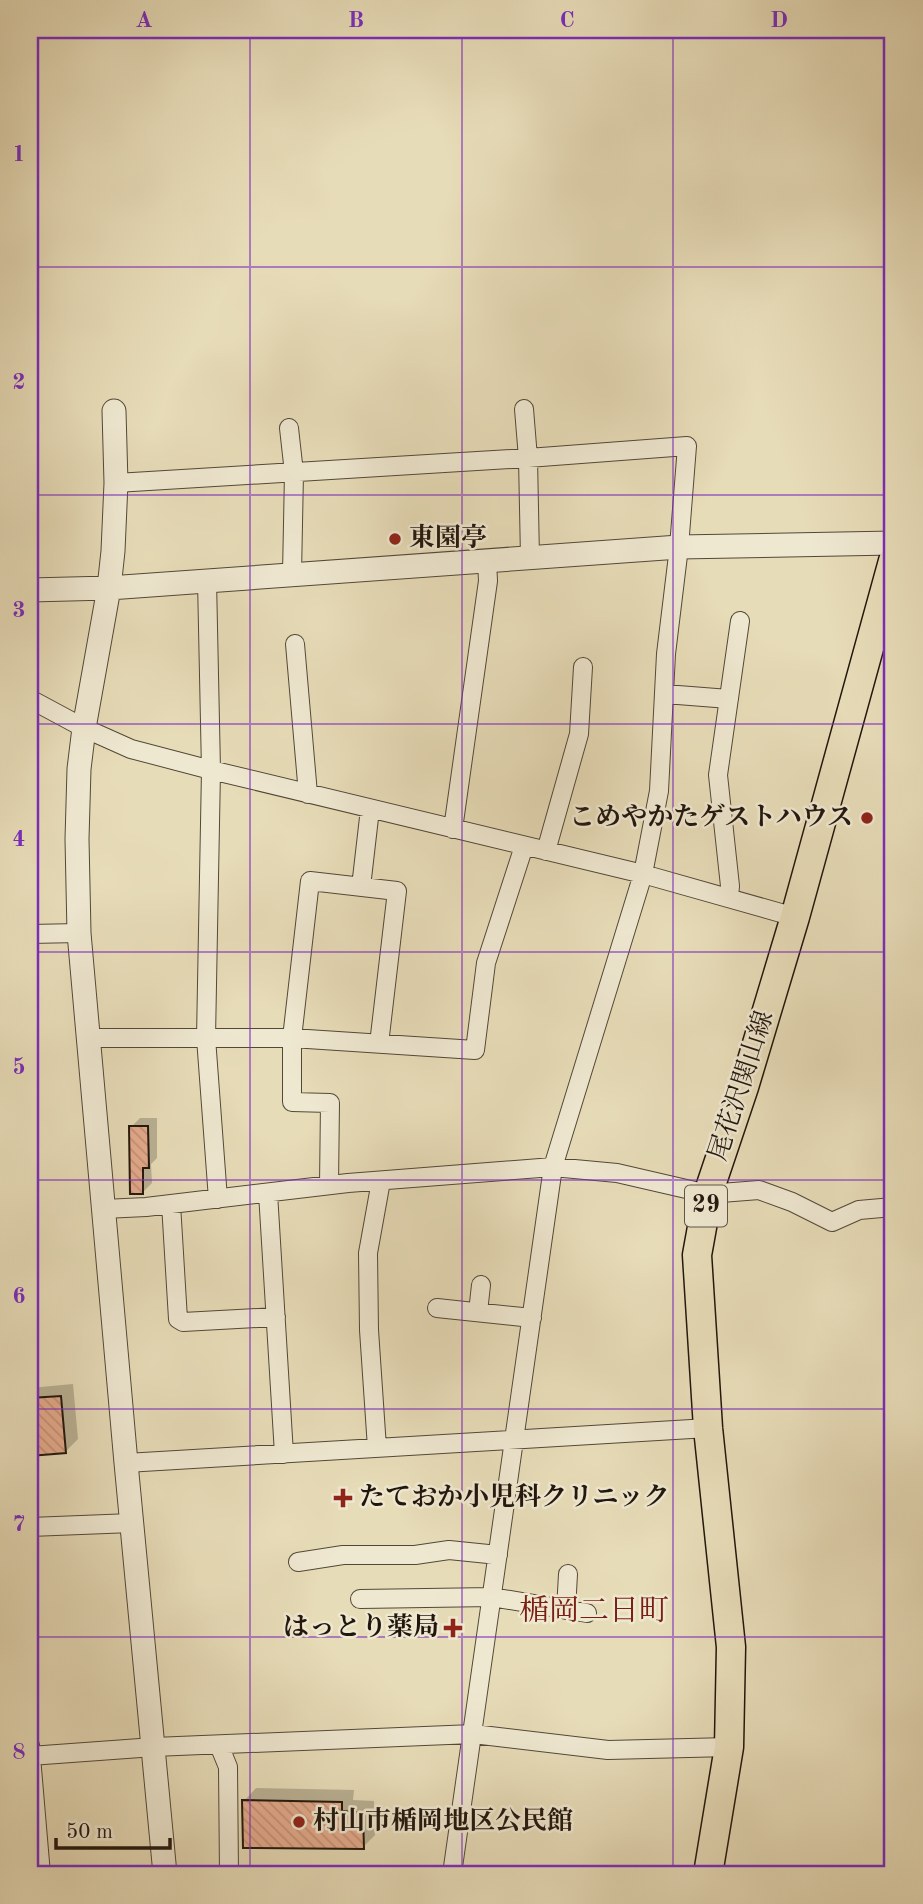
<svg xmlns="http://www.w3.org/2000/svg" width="923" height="1904" font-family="'Old Standard TT','Noto Serif JP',serif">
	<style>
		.shadow { fill: #0003 }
		.building { fill: url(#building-back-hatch); stroke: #21160d; stroke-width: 2 }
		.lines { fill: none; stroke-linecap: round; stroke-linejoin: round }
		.minor-casing { stroke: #524838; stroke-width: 20 }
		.tertiary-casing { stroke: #524838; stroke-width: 25 }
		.primary-casing { stroke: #21160d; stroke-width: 31 }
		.minor { stroke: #efe8d1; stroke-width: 18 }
		.tertiary { stroke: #efe8d1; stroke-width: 23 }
		.primary { stroke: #e7dcb8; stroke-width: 28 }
		.grid { fill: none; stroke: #7b2cbf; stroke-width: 2; stroke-opacity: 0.55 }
		.poi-dot { fill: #8f2418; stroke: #efe8d1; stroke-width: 2.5 }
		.labels { text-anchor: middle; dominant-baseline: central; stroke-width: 5; stroke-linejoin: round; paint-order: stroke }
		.shield { fill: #efe8d1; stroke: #5f5548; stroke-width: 2 }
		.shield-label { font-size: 24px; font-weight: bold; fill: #21160d }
		.poi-label { font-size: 26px; font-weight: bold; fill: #21160d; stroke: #efe8d1; text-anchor: start }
		.street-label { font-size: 26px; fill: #21160d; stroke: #efe8d1 }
		.quarter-label { font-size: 30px; fill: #7a1f14; stroke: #efe8d1 }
		.neatline { fill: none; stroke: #7b2cbf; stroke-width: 2.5 }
		.grid-label { font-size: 23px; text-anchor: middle; font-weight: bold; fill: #7b2cbf }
	</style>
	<defs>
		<pattern id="building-back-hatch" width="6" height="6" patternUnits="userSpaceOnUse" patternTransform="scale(1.75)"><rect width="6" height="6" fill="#e5ab8d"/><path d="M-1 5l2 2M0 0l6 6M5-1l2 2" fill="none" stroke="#c49278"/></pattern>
	</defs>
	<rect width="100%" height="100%" fill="#e7dcb8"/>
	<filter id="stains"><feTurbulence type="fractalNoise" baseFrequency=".00286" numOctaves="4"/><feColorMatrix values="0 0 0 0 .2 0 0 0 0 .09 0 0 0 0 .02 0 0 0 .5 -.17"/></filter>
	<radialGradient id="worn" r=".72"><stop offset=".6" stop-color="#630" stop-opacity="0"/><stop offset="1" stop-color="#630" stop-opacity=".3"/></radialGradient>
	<path class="shadow" d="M140 1118H157V1158L151 1164 152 1183 143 1192 131 1127Z
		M73 1384 78 1439 66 1451 30 1455V1388Z
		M256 1788 354 1790 353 1800 374 1801 375 1835 363 1847 244 1801Z"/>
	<path class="building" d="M129 1126H148L149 1168H143V1194H130Z
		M61 1396 66 1453 30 1456V1398Z
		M242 1800 342 1802V1811L363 1813 364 1849 243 1848Z"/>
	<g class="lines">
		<defs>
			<path id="minor" d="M524 409 528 458 530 558
				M289 428 294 473 292 574
				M116 483 528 458 687 446 679 547 666 654 659 791 643 874 553 1167 452 1874
				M207 580 211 770 206 1038 218 1199
				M295 644 308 794
				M665 694 729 699
				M30 699 84 728 131 749 211 770 643 874 795 917
				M453 829 488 581 487 561
				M546 851 579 734 583 667
				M361 887 370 809
				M729 898 730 886 718 775 740 621
				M30 934 79 933
				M88 1038H292L475 1050 486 963 524 846
				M329 1185 330 1103 292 1102V1038L310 881 397 891 379 1044
				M268 1193 284 1454
				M171 1204 178 1319 183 1322 276 1317
				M104 1209 146 1207 348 1183 553 1167 617 1173 708 1194 759 1190 792 1202 832 1222 859 1210 893 1207
				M437 1308 532 1318
				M478 1312 481 1285
				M377 1448 369 1330 368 1253 381 1181
				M126 1463 708 1428
				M30 1527 132 1523
				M298 1562 343 1555H415L449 1550 498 1555
				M360 1599 492 1597 587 1613
				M566 1610 568 1574
				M30 1745 41 1874
				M219 1745 228 1767 229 1874
				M30 1756 154 1747 473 1734 608 1750 729 1747"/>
			<path id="tertiary" d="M114 411 116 483 113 551 109 588 84 728 79 769 77 839 79 933 126 1463 165 1874
				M30 590 109 588 679 547 893 543"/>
			<path id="primary" d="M708 1874 729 1747 731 1647 708 1428 697 1255 708 1194 744 1087 795 917 893 561"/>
		</defs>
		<use href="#minor" class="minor-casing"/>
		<use href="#tertiary" class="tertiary-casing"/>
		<use href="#primary" class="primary-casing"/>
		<use href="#minor" class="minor"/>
		<use href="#tertiary" class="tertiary"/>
		<use href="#primary" class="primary"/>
	</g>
	<path class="grid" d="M250 30V1874M462 30V1874M673 30V1874M30 267H893M30 495H893M30 724H893M30 952H893M30 1180H893M30 1409H893M30 1637H893"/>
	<g class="poi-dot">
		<circle cx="395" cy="539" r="7"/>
		<circle cx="867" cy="818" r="7"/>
		<path d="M339.5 1487.5h7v7h7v7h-7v7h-7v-7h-7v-7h7z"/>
		<path d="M449.5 1617.5h7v7h7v7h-7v7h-7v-7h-7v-7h7z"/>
		<circle cx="299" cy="1822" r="7"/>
	</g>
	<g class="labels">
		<rect class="shield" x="685" y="1185.5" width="42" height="41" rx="5"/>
		<g class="shield-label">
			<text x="706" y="1206">29</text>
		</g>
		<g class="poi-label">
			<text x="409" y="539">東園亭</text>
			<text x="853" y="818" text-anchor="end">こめやかたゲストハウス</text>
			<text x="359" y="1498">たておか小児科クリニック</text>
			<text x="439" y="1628" text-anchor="end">はっとり薬局</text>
			<text x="313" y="1822">村山市楯岡地区公民館</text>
		</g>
		<g class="street-label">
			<text transform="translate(742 1086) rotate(-72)">尾花沢関山線</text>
		</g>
		<g class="quarter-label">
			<text x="594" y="1612">楯岡二日町</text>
		</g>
	</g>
	<rect width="923" height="1904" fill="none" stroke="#e7dcb8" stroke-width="77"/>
	<path d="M56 1838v10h114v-10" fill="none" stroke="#21160d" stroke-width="3.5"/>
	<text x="66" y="1838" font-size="21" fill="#21160d" stroke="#efe8d1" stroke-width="5" paint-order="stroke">50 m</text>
	<rect x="38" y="38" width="846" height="1828" class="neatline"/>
	<g class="grid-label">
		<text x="144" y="27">A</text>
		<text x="356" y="27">B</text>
		<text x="567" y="27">C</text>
		<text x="779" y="27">D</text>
		<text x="19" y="161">1</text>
		<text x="19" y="389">2</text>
		<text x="19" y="617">3</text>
		<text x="19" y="846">4</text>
		<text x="19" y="1074">5</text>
		<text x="19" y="1303">6</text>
		<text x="19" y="1531">7</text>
		<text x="19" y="1759">8</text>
	</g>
	<rect width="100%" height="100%" filter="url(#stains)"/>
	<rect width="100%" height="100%" fill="url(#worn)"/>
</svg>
